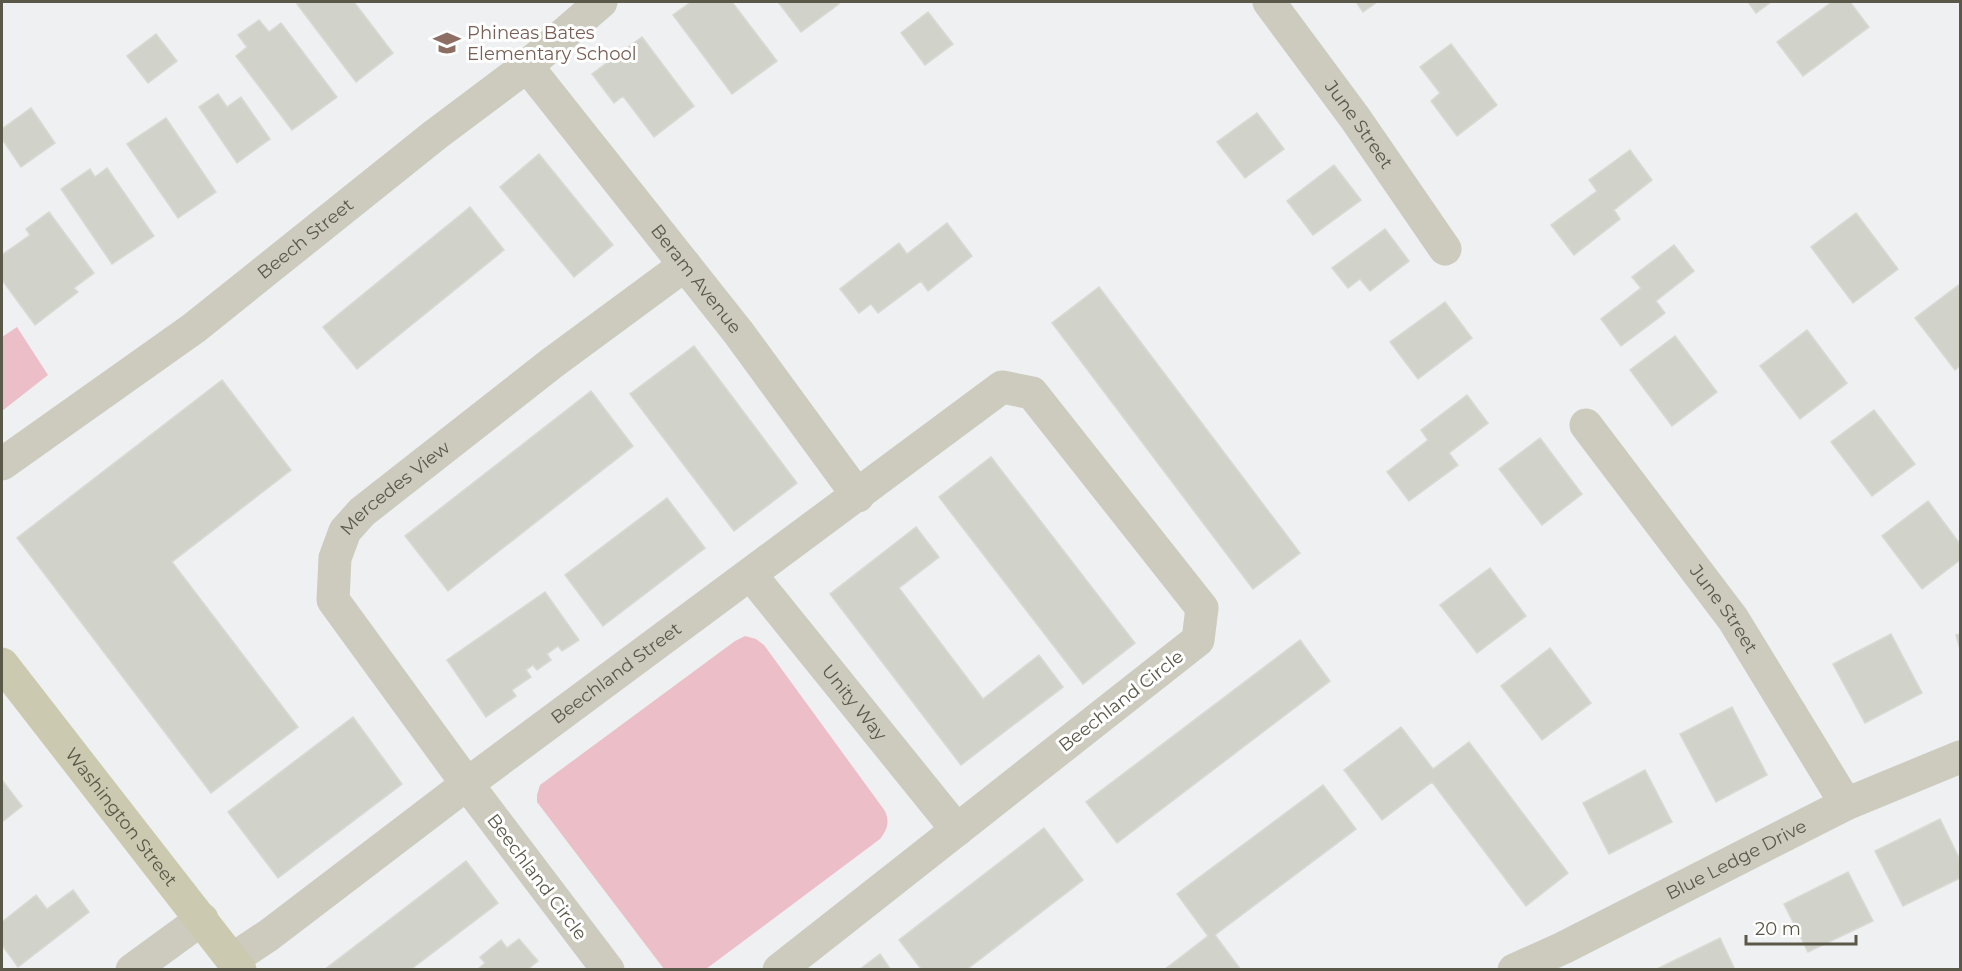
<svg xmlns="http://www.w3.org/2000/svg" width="1962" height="971" font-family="Montserrat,sans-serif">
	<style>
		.green { fill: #ecbfc8 }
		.building { fill: #d1d3cb; stroke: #d8d9d3; stroke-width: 1.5 }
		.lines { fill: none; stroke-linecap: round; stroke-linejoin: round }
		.street { stroke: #cccbbe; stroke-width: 33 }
		.primary { stroke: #cbc9af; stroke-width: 33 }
		.labels { text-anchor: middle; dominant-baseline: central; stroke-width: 6; stroke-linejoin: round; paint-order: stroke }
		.education-label { font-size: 18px; fill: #785e54; stroke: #fff; text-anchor: start }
		.street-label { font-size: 18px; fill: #5a5848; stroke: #fff }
	</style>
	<rect width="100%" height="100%" fill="#eef0f1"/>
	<path class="green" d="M17 327 48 375 2 411V337Z
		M745 636 756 639 764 645 885 811C890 822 887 830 880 839L706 969H664L537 802V795L540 785 735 641Z"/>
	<path class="building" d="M301 2H354L393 53 356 82 297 4Z
		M691 2H732L777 61 732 94 673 15Z
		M778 2H837L839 4 801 32Z
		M1356 2H1377L1363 12Z
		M1748 2H1771L1756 13Z
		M1832 2H1850L1869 27 1803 76 1777 42Z
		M928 12 953 44 925 65 901 33Z
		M259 20 269 32 281 23 337 97 292 130 236 56 247 47 238 35Z
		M156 34 177 61 148 83 127 56Z
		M642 37 694 106 654 137 623 96 614 103 592 74Z
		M1451 44 1497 105 1457 136 1431 101 1440 93 1420 67Z
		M218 94 227 107 241 97 270 139 237 163 199 107Z
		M31 108 55 143 21 167 2 139V129Z
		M1257 113 1284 149 1245 178 1217 142Z
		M166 118 216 192 178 218 127 144Z
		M1630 150 1652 180 1614 210 1620 219 1574 255 1551 225 1597 191 1589 180Z
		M539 154 613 245 574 277 500 187Z
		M1334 165 1361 200 1313 235 1287 201Z
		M107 168 154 236 112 264 61 189 90 169 95 177Z
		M470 207 504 250 357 369 323 327Z
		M49 212 94 273 74 288 78 292 35 325 2 280V255L30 235 26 229Z
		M1856 213 1898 269 1853 303 1811 247Z
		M947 223 972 256 928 291 921 281 878 313 871 304 859 313 840 289 899 243 907 254Z
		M1385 229 1409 261 1370 291 1360 279 1348 288 1332 268Z
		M1674 245 1694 271 1656 301 1665 313 1621 346 1601 319 1641 288 1632 277Z
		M1960 284V366L1955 370 1915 318Z
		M1099 287 1300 553 1253 589 1052 323Z
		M1445 302 1472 338 1418 379 1390 342Z
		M1807 330 1847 383 1800 419 1760 366Z
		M1675 336 1717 392 1672 426 1630 370Z
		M694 346 797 483 734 531 630 394Z
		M222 380 291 470 172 562 298 727 211 793 17 538Z
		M591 391 633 446 448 591 405 536Z
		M1467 395 1488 423 1449 453 1458 465 1409 501 1387 472 1428 440 1421 430Z
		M1874 410 1915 464 1872 496 1831 442Z
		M1540 438 1582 494 1542 525 1499 469Z
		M991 457 1135 643 1083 684 939 497Z
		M667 498 705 548 603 626 565 575Z
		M1928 501 1960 544V560L1922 589 1882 536Z
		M916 527 939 557 899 588 983 699 1039 655 1063 687 961 765 830 594Z
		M1490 568 1526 616 1477 653 1440 605Z
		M545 592 579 640 562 651 558 646 547 654 551 660 537 670 533 665 526 670 531 677 512 690 516 696 486 717 447 660Z
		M1891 634 1922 693 1865 723 1833 664Z
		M1960 634V649L1956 635Z
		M1300 640 1330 681 1117 843 1086 802Z
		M1550 648 1591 703 1542 740 1501 686Z
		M1732 707 1767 775 1716 802 1680 734Z
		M353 717 402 784 278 878 228 812Z
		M1401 727 1433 769 1469 742 1568 873 1526 906 1432 782 1382 820 1344 770Z
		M1645 770 1672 822 1609 854 1583 803Z
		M2 780 22 806 2 822Z
		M1323 785 1356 829 1215 935 1241 970H1164L1208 936 1177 894Z
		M1940 819 1960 860V878L1903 906 1875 851Z
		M1044 828 1083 880 966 970H922L899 940Z
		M466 861 498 903 410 970H324Z
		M1848 872 1873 921 1808 952 1784 904Z
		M73 890 89 912 18 967 2 945V922L36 895 47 909Z
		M1720 938 1735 970H1655Z
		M519 939 538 961 527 970H477L485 963 480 957 501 940 507 948Z
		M880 954 891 970H859Z"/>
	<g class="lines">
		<g class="street">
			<path id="s1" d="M1269 2 1355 118 1445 249"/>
			<path id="s2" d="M527 66 738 332 858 496"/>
			<path id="s3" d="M1586 425 1733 619 1846 804"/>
			<path id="s4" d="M2 464 194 328 435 135 527 66 601 2"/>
			<path id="s5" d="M751 575 957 830"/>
			<path id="s6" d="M233 959 269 935 467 784 1002 387 1032 393 1202 608 1198 640 779 970"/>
			<path d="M132 970 202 919"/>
			<path id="s7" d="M608 970 467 784 333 600 335 558 345 531 362 512 552 363 685 265"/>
			<path id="s8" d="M1514 970 1563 948 1846 804 1960 757"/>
		</g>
		<path class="primary" id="s9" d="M2 664 240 970"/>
	</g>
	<defs>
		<symbol id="school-bare" viewBox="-9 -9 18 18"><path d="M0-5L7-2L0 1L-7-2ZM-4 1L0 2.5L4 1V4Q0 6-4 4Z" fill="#8d6e63" stroke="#fff" stroke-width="2.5" paint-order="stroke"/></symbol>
	</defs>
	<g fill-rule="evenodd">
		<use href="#school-bare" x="428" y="24" width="38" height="38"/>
	</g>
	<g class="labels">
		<g class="education-label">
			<text x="467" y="33">Phineas Bates<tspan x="467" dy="21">Elementary School</tspan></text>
		</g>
		<g class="street-label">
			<text stroke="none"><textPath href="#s1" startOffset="152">June Street</textPath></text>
			<text stroke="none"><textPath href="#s4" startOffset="378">Beech Street</textPath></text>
			<text stroke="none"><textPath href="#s2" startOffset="272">Beram Avenue</textPath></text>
			<text stroke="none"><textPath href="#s7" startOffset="598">Mercedes View</textPath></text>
			<text stroke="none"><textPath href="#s3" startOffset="230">June Street</textPath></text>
			<text stroke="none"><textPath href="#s6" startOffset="478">Beechland Street</textPath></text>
			<text transform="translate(1121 701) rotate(-38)">Beechland Circle</text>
			<text stroke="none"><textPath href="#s5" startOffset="164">Unity Way</textPath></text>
			<text stroke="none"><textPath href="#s9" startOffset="194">Washington Street</textPath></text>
			<text stroke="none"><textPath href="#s8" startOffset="248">Blue Ledge Drive</textPath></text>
			<text transform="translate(537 877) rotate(53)">Beechland Circle</text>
		</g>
	</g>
	<rect width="1962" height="971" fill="none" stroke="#5a5848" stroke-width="6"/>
	<path d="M1746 935v9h110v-9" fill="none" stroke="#5a5848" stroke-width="3"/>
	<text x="1755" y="935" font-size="18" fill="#5a5848" stroke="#ffffff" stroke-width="4.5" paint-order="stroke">20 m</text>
</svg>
